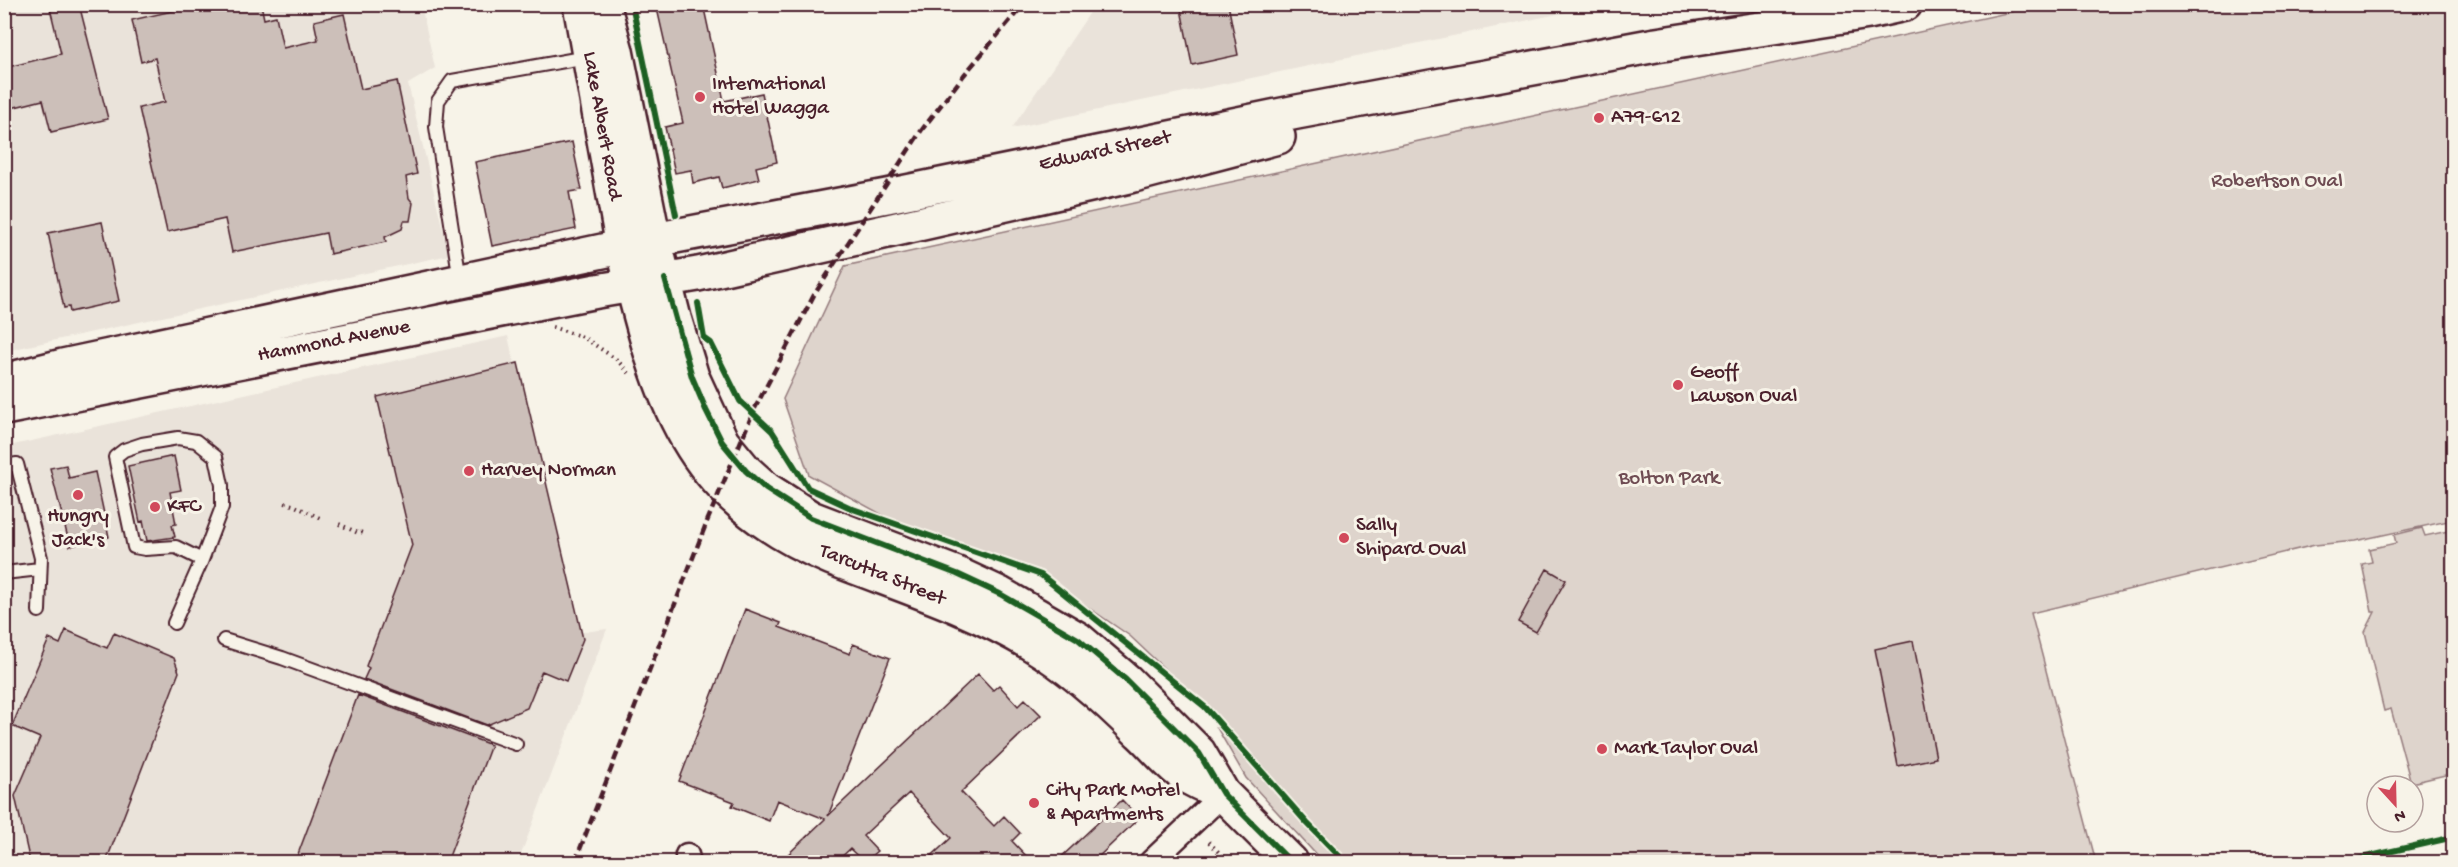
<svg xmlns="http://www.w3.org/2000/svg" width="2458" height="867" font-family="'Gochi Hand',sans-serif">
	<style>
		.built { fill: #eae3da }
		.green { fill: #ded4cc; stroke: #947a7c; stroke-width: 1.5 }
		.building { fill: #ccbfb9; stroke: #4a1f2b; stroke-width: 1.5 }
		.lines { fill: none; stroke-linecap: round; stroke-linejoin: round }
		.lane-casing { stroke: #4a1f2b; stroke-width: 16 }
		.street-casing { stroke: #4a1f2b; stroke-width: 27 }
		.secondary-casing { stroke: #4a1f2b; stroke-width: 38 }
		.highway-casing { stroke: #4a1f2b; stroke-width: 38 }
		.path { stroke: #4a1f2b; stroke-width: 4; stroke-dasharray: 1.5 4.5; stroke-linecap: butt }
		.lane { stroke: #f7f3e8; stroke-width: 12 }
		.street { stroke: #f7f3e8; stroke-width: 22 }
		.secondary { stroke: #f7f3e8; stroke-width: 33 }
		.highway { stroke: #f7f3e8; stroke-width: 33 }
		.rail { stroke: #4a1f2b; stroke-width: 4.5; stroke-dasharray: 9 4.5; stroke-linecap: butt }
		.cycleway-casing { stroke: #f7f3e8; stroke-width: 10 }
		.cycleway { stroke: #1b5e20; stroke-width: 6 }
		.poi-dot { fill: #d1495b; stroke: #f7f3e8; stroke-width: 2 }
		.labels { text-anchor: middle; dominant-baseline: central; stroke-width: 6; stroke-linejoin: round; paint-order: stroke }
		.poi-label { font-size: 21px; fill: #4a1f2b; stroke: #f7f3e8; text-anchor: start }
		.street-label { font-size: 21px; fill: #4a1f2b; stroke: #f7f3e8 }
		.park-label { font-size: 21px; fill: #6f4c53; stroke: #f7f3e8 }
	</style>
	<rect width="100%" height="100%" fill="#f7f3e8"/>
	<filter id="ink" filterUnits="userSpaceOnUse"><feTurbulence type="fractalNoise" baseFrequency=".0167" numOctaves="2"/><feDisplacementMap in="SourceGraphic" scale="12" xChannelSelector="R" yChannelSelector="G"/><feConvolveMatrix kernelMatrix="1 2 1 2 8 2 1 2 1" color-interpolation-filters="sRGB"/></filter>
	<g filter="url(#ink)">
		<path class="built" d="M4 5H421L435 68 408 84 449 255 5 351Z
			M1097 5H1601L1012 128 1091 11Z
			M508 336 576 633 607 629 518 862H5L4 447Z"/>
		<path class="green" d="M2043 5H2453V520L2355 541 2315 545 2031 613 2096 862H1323L1246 778 1205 707 1130 636 1035 571 966 549 922 530 905 527 809 475 783 399 845 266Z
			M2422 528 2425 536 2453 530 2454 773 2411 783 2391 709 2384 711 2365 632 2375 612H2372L2362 564 2372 562 2369 549 2396 543 2394 535Z"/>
		<path class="building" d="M49 4H79L108 119 51 132 43 100 7 109 4 68 61 54Z
			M185 4H261L264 19 276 16 283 48 318 40 314 21 344 14 361 89 397 81 417 174 406 177 409 198 413 203 410 221H404L402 229 385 237 386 242 330 254 326 233 232 252 225 219 167 232 139 108 165 102 155 58 141 62 132 20 186 8Z
			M656 4H703L724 101 762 93 777 162 756 167 759 179 722 188 719 177 693 183 691 170 675 173 665 127 683 123Z
			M1180 4H1228L1238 55 1192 65Z
			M572 142 582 190 569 192 576 229 492 246 475 162Z
			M102 222 119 301 70 312 69 307 64 308 48 233Z
			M518 363 583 639 566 681 542 671 527 708 487 725 364 679 369 668 366 666 412 545 377 397Z
			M174 456 181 490 170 492 176 524 172 525 175 537 147 541 143 521 140 522 128 466Z
			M66 465 69 478 95 472 109 537 70 546 50 468Z
			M1547 569 1566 580 1536 632 1518 622Z
			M745 609 781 623 779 627 850 654 853 644 890 658 828 816 978 674 993 690 999 685 1018 706 1025 699 1041 715 961 792 994 826 1004 816 1020 833 1012 841 1032 862H925L951 838 909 793 863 836 877 851 864 862 850 849 836 862H780L825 819 777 800 769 821 732 806 734 802 679 781Z
			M66 630 107 648 114 633 174 658 179 672 106 862H30L15 796 40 738 12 726 49 639 60 644Z
			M1913 641 1936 758 1898 766 1875 649Z
			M358 695 491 745 447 862H295Z
			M1122 800 1139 818 1093 862H1056Z"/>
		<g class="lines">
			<defs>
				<path id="lane" d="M460 280 436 127 438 101 452 81 587 57
					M4 466 17 464 41 558 39 611
					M4 573 40 569
					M174 623 202 560 222 507V485L216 457 196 441 178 438 142 444 124 450 115 457 134 547 145 549 176 547 202 560
					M224 640 282 658 516 744"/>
				<path id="street" d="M687 855 689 862
					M1151 862 1223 794"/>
				<path id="secondary" d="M580 4 623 247C659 392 681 495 832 558 900 585 969 606 1032 644 1072 668 1107 700 1140 733 1153 745 1165 760 1179 771 1191 781 1209 787 1223 794
					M603 4 616 51 654 240 674 318 692 377 722 442 746 471 766 489 811 518 957 574 1000 594 1078 639 1126 680 1199 753 1223 794 1291 862"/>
				<path id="highway" d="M4 381 63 366 654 240 887 196 1297 112 1656 45 1869 12 1905 4
					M4 408 597 291 698 274 1130 176 1278 137"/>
			</defs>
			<use href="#lane" class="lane-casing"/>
			<use href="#street" class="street-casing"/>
			<use href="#secondary" class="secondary-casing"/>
			<use href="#highway" class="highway-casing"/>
			<path class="path" d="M552 327 583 337 616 359 629 373
				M285 503 293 505 320 518
				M339 524 358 533 365 532
				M1209 842 1228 862"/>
			<use href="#lane" class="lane"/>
			<use href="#street" class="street"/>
			<use href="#secondary" class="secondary"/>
			<use href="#highway" class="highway"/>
			<path class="rail" d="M575 862 706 524 754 410 814 295 921 131 964 75 1024 4"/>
			<defs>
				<path id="cycleway" d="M632 4 676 215
					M665 279 692 377 706 410 722 442 746 471 766 489 811 518 957 574 1000 594 1078 639 1126 680 1199 753 1223 794 1291 862
					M698 303 704 338 711 343 740 401 772 431 808 488 853 509 1041 575 1205 707 1307 823 1345 862
					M2344 862 2454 837"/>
			</defs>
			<use href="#cycleway" class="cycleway-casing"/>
			<use href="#cycleway" class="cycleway"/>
		</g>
	</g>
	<g class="poi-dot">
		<circle cx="700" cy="97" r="6"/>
		<circle cx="1599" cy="118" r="6"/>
		<circle cx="1678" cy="385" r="6"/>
		<circle cx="469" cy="471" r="6"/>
		<circle cx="78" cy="495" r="6"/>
		<circle cx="155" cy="507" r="6"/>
		<circle cx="1344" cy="538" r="6"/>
		<circle cx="1602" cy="749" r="6"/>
		<circle cx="1034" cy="803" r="6"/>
	</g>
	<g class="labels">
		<g class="poi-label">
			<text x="712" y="85">International<tspan x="712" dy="24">Hotel Wagga</tspan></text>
			<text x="1611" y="118">A79-612</text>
			<text x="1690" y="373">Geoff<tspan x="1690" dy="24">Lawson Oval</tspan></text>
			<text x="481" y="471">Harvey Norman</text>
			<text x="167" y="507">KFC</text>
			<text x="78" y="517" text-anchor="middle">Hungry<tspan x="78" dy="24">Jack's</tspan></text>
			<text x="1356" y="526">Sally<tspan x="1356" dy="24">Shipard Oval</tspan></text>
			<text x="1614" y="749">Mark Taylor Oval</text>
			<text x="1046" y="791">City Park Motel<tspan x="1046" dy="24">&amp; Apartments</tspan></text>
		</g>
		<g class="street-label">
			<text transform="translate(601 126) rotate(80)">Lake Albert Road</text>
			<text transform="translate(1105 152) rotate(-12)">Edward Street</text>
			<text transform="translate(334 342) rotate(-11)">Hammond Avenue</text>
			<text transform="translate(882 576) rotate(22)">Tarcutta Street</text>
		</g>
		<g class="park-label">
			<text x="2277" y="182">Robertson Oval</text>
			<text x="1669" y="479">Bolton Park</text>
		</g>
	</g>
	<rect width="2458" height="867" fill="none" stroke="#f7f3e8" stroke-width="24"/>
	<rect x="12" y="12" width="2434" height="843" fill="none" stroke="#4a1f2b" stroke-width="2" filter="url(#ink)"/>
	<g transform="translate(2395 804) rotate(158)"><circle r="28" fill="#f7f3e8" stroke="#b29e9c" stroke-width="1.5"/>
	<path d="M0-4.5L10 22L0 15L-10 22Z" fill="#d1495b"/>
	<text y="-9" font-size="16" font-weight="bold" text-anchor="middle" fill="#4a1f2b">N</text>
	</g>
</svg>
